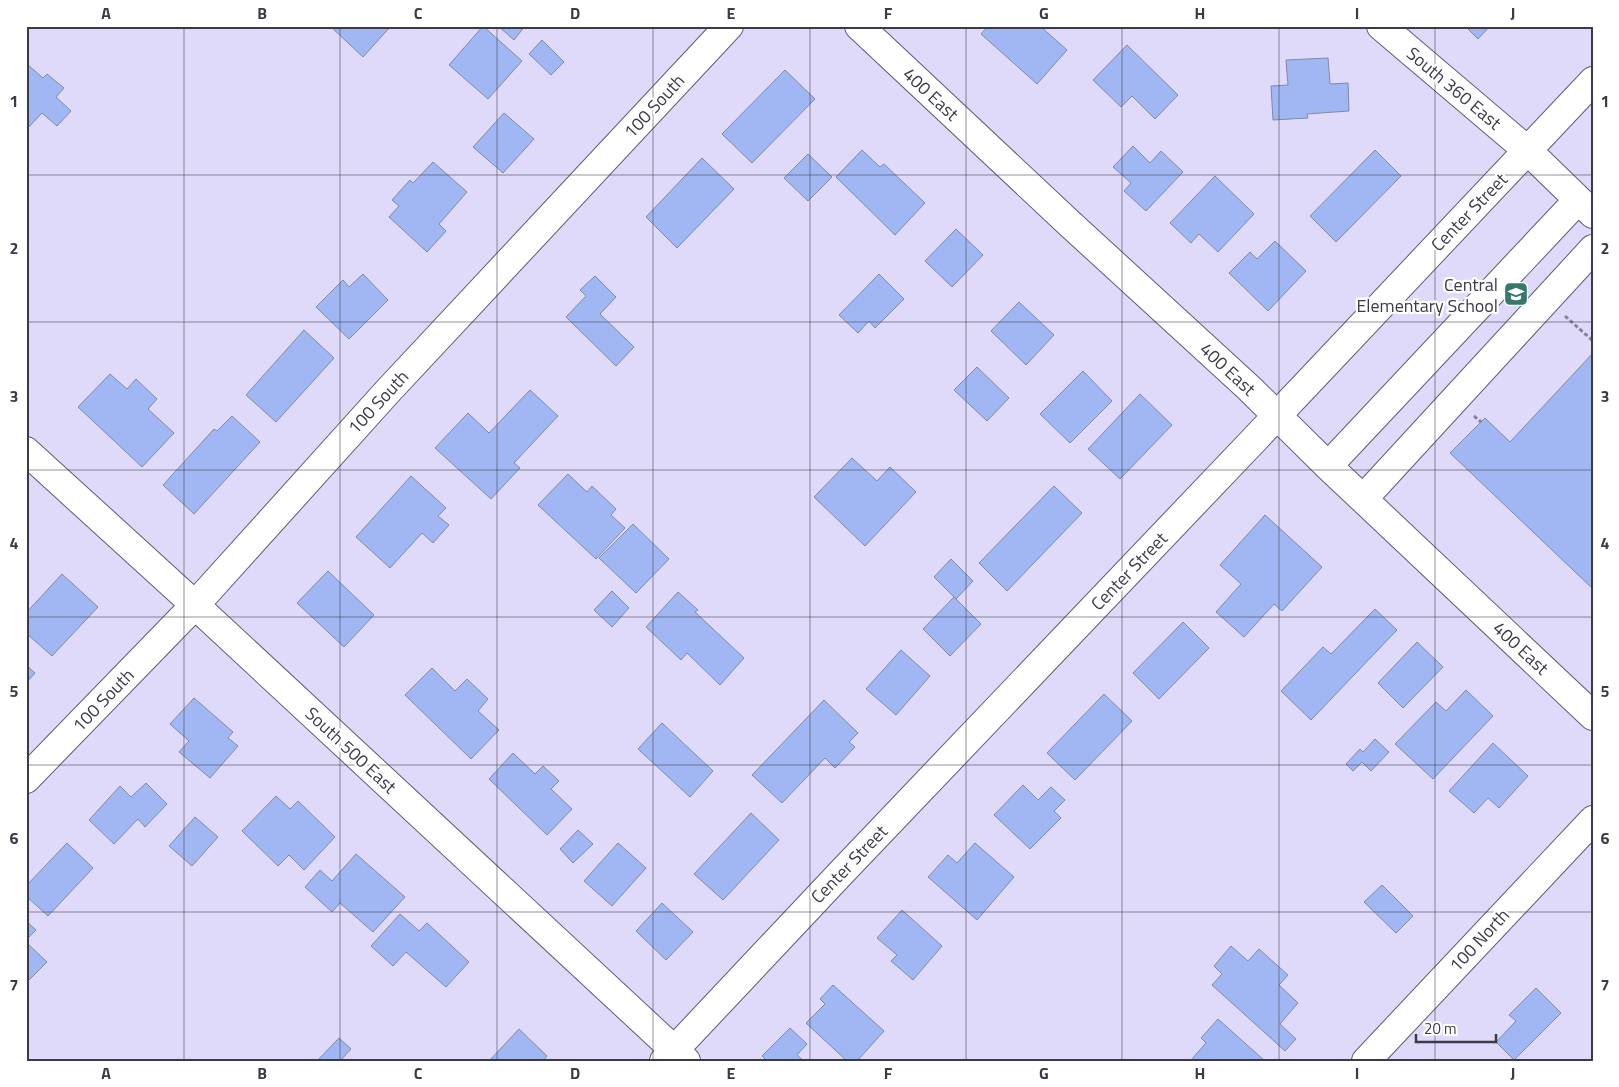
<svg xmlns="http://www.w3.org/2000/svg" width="1619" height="1087" font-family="'Titillium Web',sans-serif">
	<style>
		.building { fill: #a1b7f3; stroke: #808aa7 }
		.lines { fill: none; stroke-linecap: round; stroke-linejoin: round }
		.minor-casing { stroke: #5f5b76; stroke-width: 30 }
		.path { stroke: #868399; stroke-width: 3; stroke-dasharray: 4 2.5; stroke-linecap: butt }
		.minor { stroke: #fff; stroke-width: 28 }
		.grid { fill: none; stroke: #3c3a47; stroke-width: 1; stroke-opacity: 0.55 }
		.labels { text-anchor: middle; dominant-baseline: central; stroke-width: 4.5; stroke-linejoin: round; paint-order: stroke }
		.street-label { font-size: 18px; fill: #3c3a47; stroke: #fff }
		.poi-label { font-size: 18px; fill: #3c3a47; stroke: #fff; text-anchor: end }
		.neatline { fill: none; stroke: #3c3a47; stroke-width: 2 }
		.grid-label { font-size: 16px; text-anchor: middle; font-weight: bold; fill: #3c3a47 }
	</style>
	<rect width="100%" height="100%" fill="#dfdafa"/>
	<path class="building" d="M330 26H391L363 57Z
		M483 26 522 61 488 99 449 65Z
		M498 26H525L514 40Z
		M988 26H1040L1067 50 1037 84 981 34Z
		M1465 26H1490L1478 39Z
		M542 40 564 62 551 75 529 54Z
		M1127 45 1178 95 1155 119 1132 96 1121 107 1093 80Z
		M1328 58 1330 84 1348 83 1349 111 1307 114 1308 118 1273 120 1271 86 1288 85 1286 60Z
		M28 65 43 78 47 74 64 88 56 97 71 111 57 126 42 113 26 130V66Z
		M785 70 815 99 752 163 722 134Z
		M504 113 534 139 503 173 473 147Z
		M1133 146 1150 163 1161 151 1183 172 1146 211 1124 191 1131 183 1113 167Z
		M862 150 880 167 884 164 925 203 895 235 836 177Z
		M1375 150 1401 176 1336 242 1310 216Z
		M808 154 832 177 808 201 784 178Z
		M702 158 734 189 677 248 646 217Z
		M433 162 467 192 439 224 446 231 427 252 389 217 399 206 392 200 410 180 413 183Z
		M1215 176 1254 214 1218 252 1199 234 1191 243 1170 223Z
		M956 229 983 255 952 287 925 261Z
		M1275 241 1306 271 1268 311 1229 273 1250 252 1257 259Z
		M363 274 388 300 349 339 316 307 343 280 349 287Z
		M879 274 904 299 875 328 869 321 858 333 839 315Z
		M595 276 616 297 600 314 634 347 616 366 566 317 586 296 580 290Z
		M1019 302 1054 335 1026 365 991 331Z
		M304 330 334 358 276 422 246 395Z
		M1593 353V589L1450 453 1485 418 1510 442Z
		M977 367 1009 398 987 421 954 390Z
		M1083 371 1112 401 1070 443 1040 414Z
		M110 374 127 389 136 379 157 399 148 409 174 433 142 467 78 407Z
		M530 390 558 416 514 463 520 468 491 499 435 448 468 413 489 433Z
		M1140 394 1172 425 1120 479 1088 449Z
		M232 416 260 442 194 514 163 485 214 429 217 431Z
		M852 458 877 481 890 467 916 492 865 546 814 497Z
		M568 474 587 492 592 486 616 509 611 515 625 528 596 559 538 505Z
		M411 476 446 508 438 516 449 525 433 543 422 533 390 568 356 537Z
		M1054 486 1082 513 1007 591 979 563Z
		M1265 515 1322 567 1282 611 1274 604 1244 637 1216 612 1241 584 1220 565Z
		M633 524 669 559 636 593 599 558Z
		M951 559 973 581 956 599 934 577Z
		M328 571 374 615 344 647 297 603Z
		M62 574 98 607 52 656 26 633V613Z
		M612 591 629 608 612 627 594 610Z
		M678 592 698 610 695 612 744 658 720 685 687 653 681 660 646 627Z
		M954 597 981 624 950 656 923 629Z
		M1375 609 1397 630 1311 720 1281 691 1323 647 1331 654Z
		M1183 622 1209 648 1159 699 1133 673Z
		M1417 642 1443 667 1403 708 1378 683Z
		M901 650 930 676 896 715 866 689Z
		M26 665 35 673 26 683Z
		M432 668 455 691 467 679 488 699 478 711 499 730 471 759 405 695Z
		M1466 690 1493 716 1433 779 1395 744 1436 702 1446 711Z
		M1104 694 1132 721 1075 780 1047 753Z
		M194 698 233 732 228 738 238 746 210 778 179 752 189 741 170 724Z
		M824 700 858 733 849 742 855 747 835 768 825 758 782 803 752 775Z
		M662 723 713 771 690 797 638 749Z
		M1375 739 1389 752 1371 771 1362 762 1353 771 1346 764 1360 749 1363 752Z
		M1493 743 1528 776 1499 808 1488 798 1474 813 1449 791Z
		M513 753 535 774 543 766 559 781 551 789 572 809 547 835 489 779Z
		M146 783 167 804 145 827 138 819 114 844 89 820 120 786 131 797Z
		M1023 785 1038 800 1051 787 1065 800 1054 811 1061 818 1030 849 994 815Z
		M276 796 290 809 298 801 335 837 304 870 289 855 278 866 242 831Z
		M751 813 779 840 723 900 694 874Z
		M195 817 218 837 192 866 169 846Z
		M578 830 593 844 573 863 560 849Z
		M67 843 93 868 48 916 26 896V886Z
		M618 843 646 868 612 906 584 881Z
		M975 843 1014 877 977 920 928 877 948 855 957 863Z
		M356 854 405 897 373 932 340 903 332 912 305 887 320 870 332 881Z
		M1382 885 1413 916 1396 933 1364 902Z
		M662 903 693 932 666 960 636 931Z
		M902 910 942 946 913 980 891 961 897 955 877 938Z
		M400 914 419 931 427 923 469 962 446 987 406 952 393 966 371 946Z
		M26 921 36 930 26 940Z
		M26 942 47 962 26 983Z
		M1231 946 1248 961 1259 949 1288 975 1279 985 1298 1003 1280 1024 1296 1039 1285 1051 1212 985 1222 974 1214 966Z
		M833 985 884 1031 857 1061H847L806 1023 825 1004 820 999Z
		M1536 988 1561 1013 1514 1060 1496 1042 1516 1021 1509 1015Z
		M1218 1019 1265 1061 1191 1060 1206 1043 1201 1038Z
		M790 1028 807 1044 797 1055 804 1061H767L762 1056Z
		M519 1029 547 1056 543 1061H489Z
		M339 1038 351 1049 340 1061H317Z"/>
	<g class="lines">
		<defs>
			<path id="minor" d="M859 26 1069 223 1249 388 1328 466 1593 716
				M1381 26 1527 150 1593 214
				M26 451 195 605 686 1061
				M1328 466 1578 200
				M1363 499 1593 249
				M26 779 195 605 388 391 729 26
				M664 1061 840 874 1252 442 1593 81
				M1366 1061 1593 820"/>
		</defs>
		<use href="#minor" class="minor-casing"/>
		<path class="path" d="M1565 316 1593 341
			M1474 416 1481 422"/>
		<use href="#minor" class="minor"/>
	</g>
	<path class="grid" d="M184 26V1061M340 26V1061M497 26V1061M653 26V1061M810 26V1061M966 26V1061M1122 26V1061M1279 26V1061M1435 26V1061M26 175H1593M26 322H1593M26 470H1593M26 617H1593M26 765H1593M26 912H1593"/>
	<defs>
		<symbol id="school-square" viewBox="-11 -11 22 22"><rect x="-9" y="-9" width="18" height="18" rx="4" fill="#36786a" stroke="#fff"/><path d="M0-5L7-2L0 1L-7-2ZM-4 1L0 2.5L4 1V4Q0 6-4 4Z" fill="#fff"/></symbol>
	</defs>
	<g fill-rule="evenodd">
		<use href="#school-square" x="1502" y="280" width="28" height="28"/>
	</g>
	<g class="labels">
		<g class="street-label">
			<text transform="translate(1454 88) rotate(40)">South 360 East</text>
			<text transform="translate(931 94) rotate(43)">400 East</text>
			<text transform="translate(654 106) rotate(-47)">100 South</text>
			<text transform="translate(1469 212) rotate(-46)">Center Street</text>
			<text transform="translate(1228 369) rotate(43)">400 East</text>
			<text transform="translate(378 402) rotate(-47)">100 South</text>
			<text transform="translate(1129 571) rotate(-46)">Center Street</text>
			<text transform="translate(1521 648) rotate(43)">400 East</text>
			<text transform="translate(103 700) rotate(-46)">100 South</text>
			<text transform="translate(351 750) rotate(43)">South 500 East</text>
			<text transform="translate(849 864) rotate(-46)">Center Street</text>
			<text transform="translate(1479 940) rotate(-47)">100 North</text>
		</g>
		<g class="poi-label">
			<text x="1498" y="284">Central<tspan x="1498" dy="21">Elementary School</tspan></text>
		</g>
	</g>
	<rect width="1619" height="1087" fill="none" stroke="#ffffff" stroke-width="55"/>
	<path d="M1416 1034v8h80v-8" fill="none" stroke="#3c3a47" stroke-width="2.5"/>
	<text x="1424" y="1034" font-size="15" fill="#3c3a47" stroke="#ffffff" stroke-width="4" paint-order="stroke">20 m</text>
	<rect x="28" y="28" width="1564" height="1032" class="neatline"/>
	<g class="grid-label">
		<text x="106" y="19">A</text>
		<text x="262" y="19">B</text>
		<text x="418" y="19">C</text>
		<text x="575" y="19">D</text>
		<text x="731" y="19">E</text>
		<text x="888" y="19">F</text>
		<text x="1044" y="19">G</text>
		<text x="1200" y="19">H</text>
		<text x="1357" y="19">I</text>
		<text x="1513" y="19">J</text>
		<text x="14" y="107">1</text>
		<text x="1605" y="107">1</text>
		<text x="14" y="254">2</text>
		<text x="1605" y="254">2</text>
		<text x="14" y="402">3</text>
		<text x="1605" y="402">3</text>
		<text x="14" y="549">4</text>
		<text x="1605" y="549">4</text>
		<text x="14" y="697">5</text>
		<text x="1605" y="697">5</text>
		<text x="14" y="844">6</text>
		<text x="1605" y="844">6</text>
		<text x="14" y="991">7</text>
		<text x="1605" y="991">7</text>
		<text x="106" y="1079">A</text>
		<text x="262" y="1079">B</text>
		<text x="418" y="1079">C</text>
		<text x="575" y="1079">D</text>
		<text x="731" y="1079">E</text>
		<text x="888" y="1079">F</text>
		<text x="1044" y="1079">G</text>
		<text x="1200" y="1079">H</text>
		<text x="1357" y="1079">I</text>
		<text x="1513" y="1079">J</text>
	</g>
</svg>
